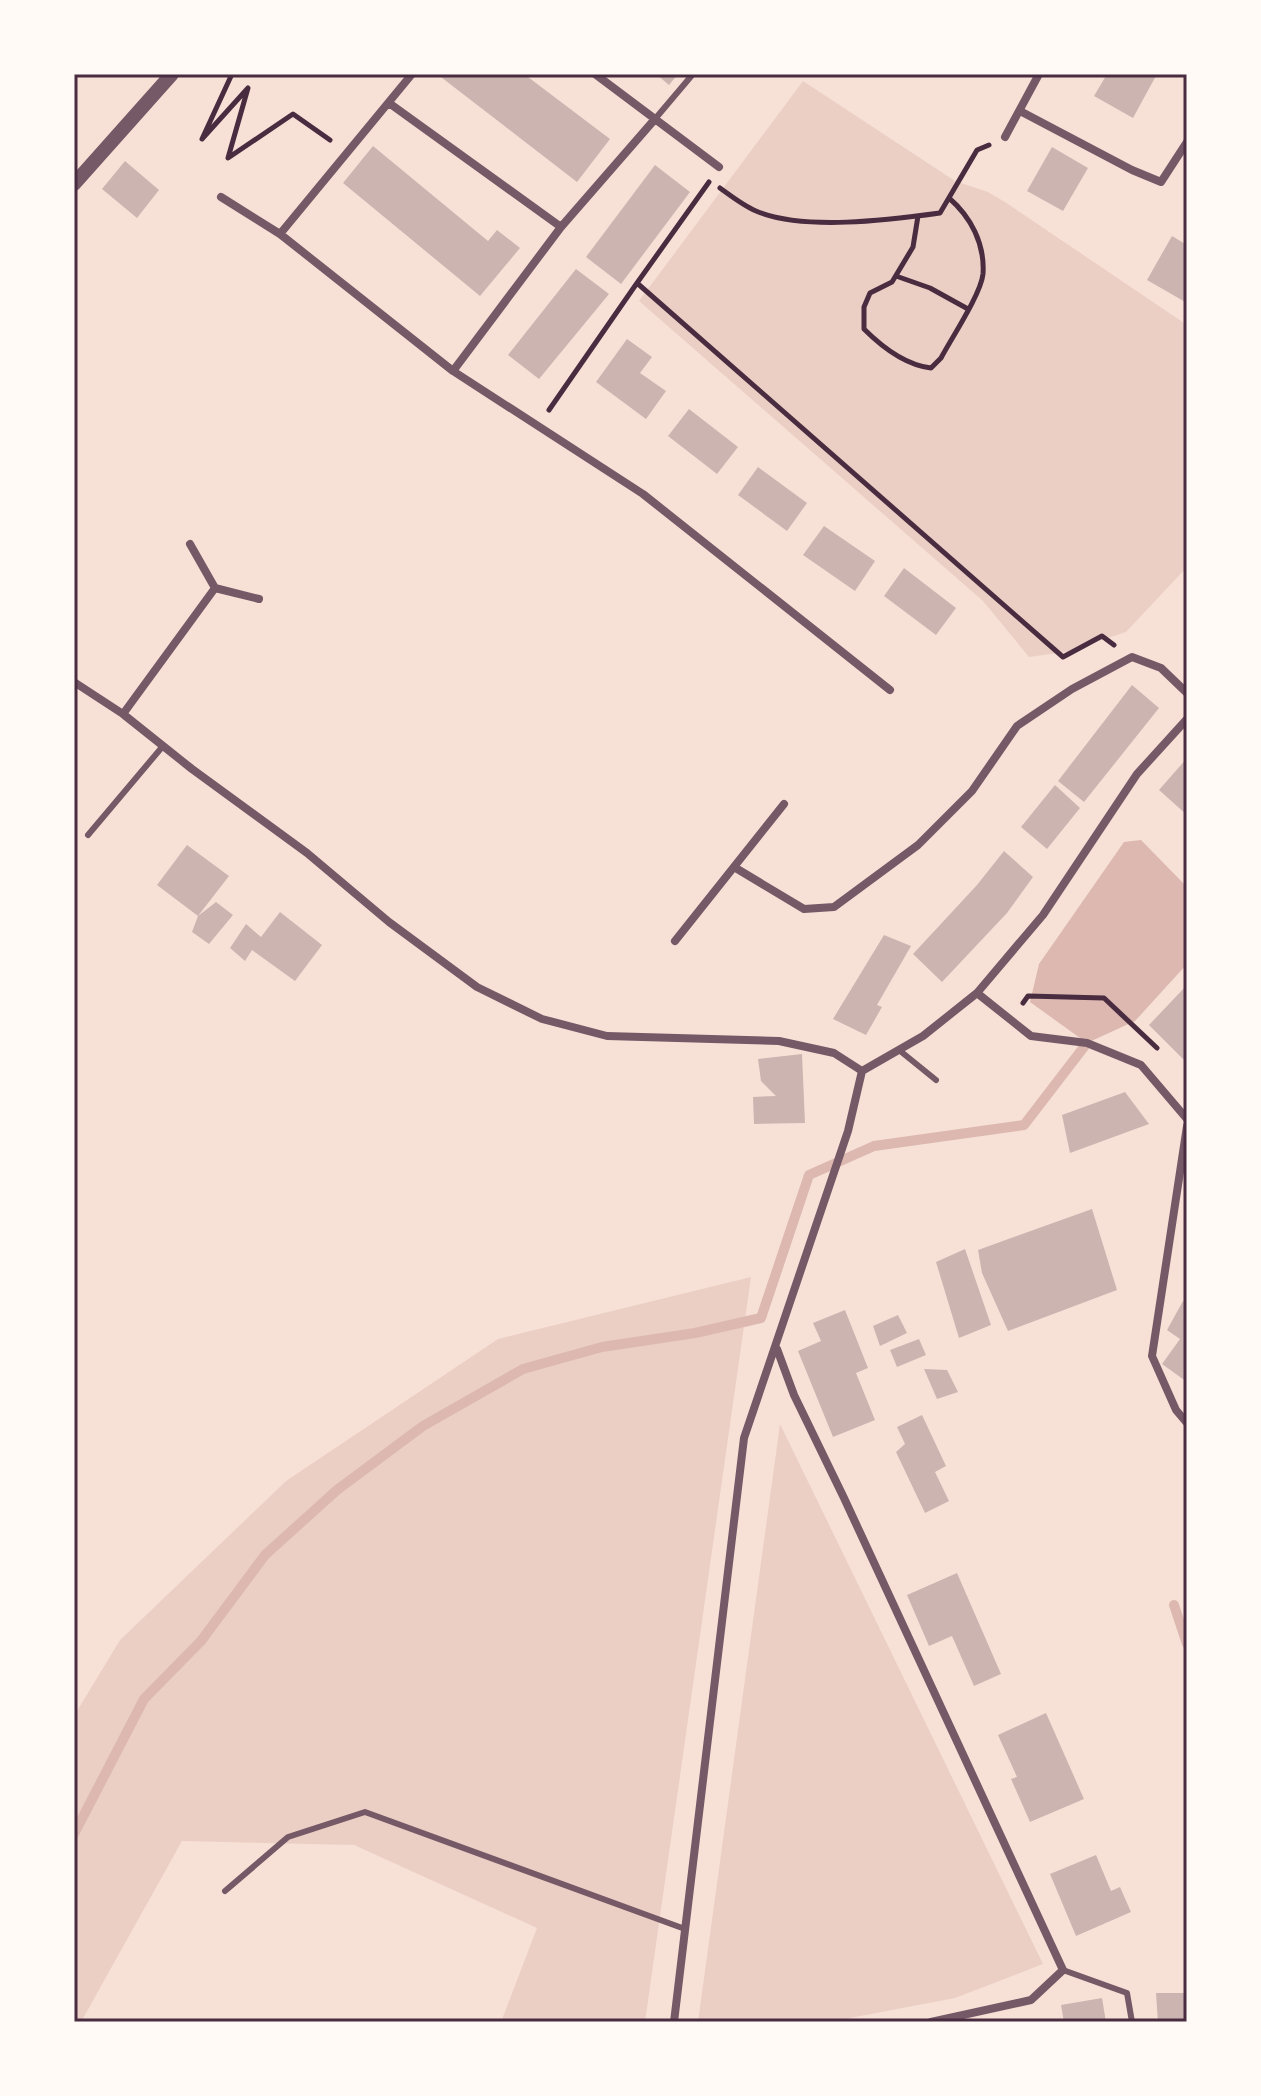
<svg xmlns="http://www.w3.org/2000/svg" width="1261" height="2096" font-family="Quicksand,sans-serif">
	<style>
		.green { fill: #ebcfc5 }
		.water { fill: #dcb8b0 }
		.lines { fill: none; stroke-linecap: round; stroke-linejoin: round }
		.stream { stroke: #dcb8b0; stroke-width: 10 }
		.building { fill: #ccb4b1 }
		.path { stroke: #4a2c40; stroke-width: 5 }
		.service { stroke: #755966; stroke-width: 6 }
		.minor { stroke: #755966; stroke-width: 8 }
		.tertiary { stroke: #755966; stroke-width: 14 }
		.neatline { fill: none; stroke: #4a2c40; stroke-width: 3 }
	</style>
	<rect width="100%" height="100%" fill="#f7e1d7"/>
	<path class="green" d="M803 81 955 181 988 192 1005 202 1187 325V567L1126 632 1066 652 1029 657 983 601 639 301Z
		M751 1277 645 2022H501L537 1928 354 1845 182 1841 81 2022H74V1716L120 1640 286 1481 498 1339Z
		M780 1424 1043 1964 955 1998 829 2022H698Z"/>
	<path class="water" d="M1141 840 1187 887V964L1135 1021 1087 1043 1030 1002 1039 964 1124 842Z"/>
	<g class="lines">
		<path class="stream" d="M1174 1605 1187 1644
			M74 1834 144 1699 201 1641 265 1555 337 1490 423 1426 523 1369 602 1347 695 1333 761 1318 809 1175 874 1146 1024 1125 1087 1043"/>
	</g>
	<path class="building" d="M437 74H524L610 139 577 182Z
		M656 74H678L669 85Z
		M1107 74H1157L1133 118 1094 96Z
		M373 146 488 241 497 230 520 248 480 296 343 183Z
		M1052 147 1088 168 1063 211 1027 191Z
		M125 161 159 190 137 218 102 189Z
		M655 165 690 192 621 284 586 257Z
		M1172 236 1187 245V303L1147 280Z
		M576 269 609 294 539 379 508 355Z
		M627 339 652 357 640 373 666 391 646 419 596 382Z
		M689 409 738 447 717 474 668 436Z
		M758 467 807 503 787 531 738 495Z
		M824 526 875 561 855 591 803 555Z
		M904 568 956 608 936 635 884 596Z
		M1132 685 1159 708 1084 802 1058 781Z
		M1187 758V815L1159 790Z
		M1055 785 1080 808 1047 849 1021 827Z
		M187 845 229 876 198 916 157 885Z
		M1004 851 1033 877 1007 913 942 982 913 954 977 885Z
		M216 902 233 915 209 944 192 932 198 916Z
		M280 912 322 945 295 981 252 950 245 961 230 948 246 924 261 937Z
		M884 935 911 946 877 1005 882 1007 866 1035 833 1019Z
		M1187 985V1063L1149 1025Z
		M802 1054 805 1123 754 1124 753 1097 776 1096 761 1081 758 1059Z
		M1125 1092 1149 1124 1070 1153 1062 1115Z
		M1092 1209 1117 1290 1008 1331 982 1273 978 1250Z
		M965 1249 991 1325 959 1338 936 1262Z
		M1183 1301 1187 1303V1382L1162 1364 1180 1339 1167 1330Z
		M845 1310 868 1368 856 1373 875 1420 833 1437 798 1351 821 1341 813 1323Z
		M898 1315 907 1333 880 1346 873 1326Z
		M919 1339 926 1355 897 1367 890 1350Z
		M924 1369 947 1370 958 1392 937 1399Z
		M922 1415 946 1466 935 1472 949 1501 925 1513 896 1452 905 1444 897 1427Z
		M957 1573 1001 1674 974 1686 952 1636 929 1646 907 1595Z
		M1046 1713 1084 1799 1030 1822 1011 1779 1017 1777 998 1735Z
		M1096 1855 1111 1891 1120 1887 1131 1912 1076 1936 1050 1874Z
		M1156 1993H1184L1187 2022H1158Z
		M1102 1998 1106 2022H1064L1061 2005Z"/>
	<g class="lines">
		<path class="path" d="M232 74 202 139 248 88 228 158 293 114 330 140
			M709 182 637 283 1063 657 1102 636 1114 645
			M720 188C731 196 744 206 756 211 803 231 889 220 940 213L977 150 989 145
			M918 216 913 247 892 282 870 293 864 307V329C882 347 905 365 931 368L941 358C951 339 981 294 983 274 985 244 971 217 949 198
			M896 276 930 288 968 309
			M549 410 637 283
			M1023 1003 1028 996 1104 998 1157 1048"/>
		<path class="service" d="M655 119 693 74
			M88 835 163 746
			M899 1050 936 1080
			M225 1891 288 1837 365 1812 685 1929
			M1063 1970 1127 1993 1132 2022"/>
		<path class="minor" d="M412 74 280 234 453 371 643 494 890 690
			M595 74 719 167
			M389 103 561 227
			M1020 111 1132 170 1161 182 1187 142
			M1005 137 1039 74
			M221 197 280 234
			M453 371 561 227 655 119
			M190 544 215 588 259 599
			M74 682 123 714 192 769 307 853 389 922 477 987 542 1019 607 1036 779 1041 834 1053 862 1071 923 1036 977 993 1043 915 1137 774 1187 719
			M123 714 215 588
			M734 867 804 909 834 907 918 845 972 791 1017 726 1072 689 1132 657 1161 668 1187 693
			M675 941 784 804
			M977 993 1031 1036 1087 1043 1141 1065 1187 1119
			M1187 1126 1152 1356 1176 1410 1187 1423
			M777 1349 794 1395 844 1498 1063 1970 1031 2000 931 2022
			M674 2022 744 1438 848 1131 862 1071"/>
		<path class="tertiary" d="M74 184 172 74"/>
	</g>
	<rect width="1261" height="2096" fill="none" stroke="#fffaf5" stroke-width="152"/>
	<rect x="76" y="76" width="1109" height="1944" class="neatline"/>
</svg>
